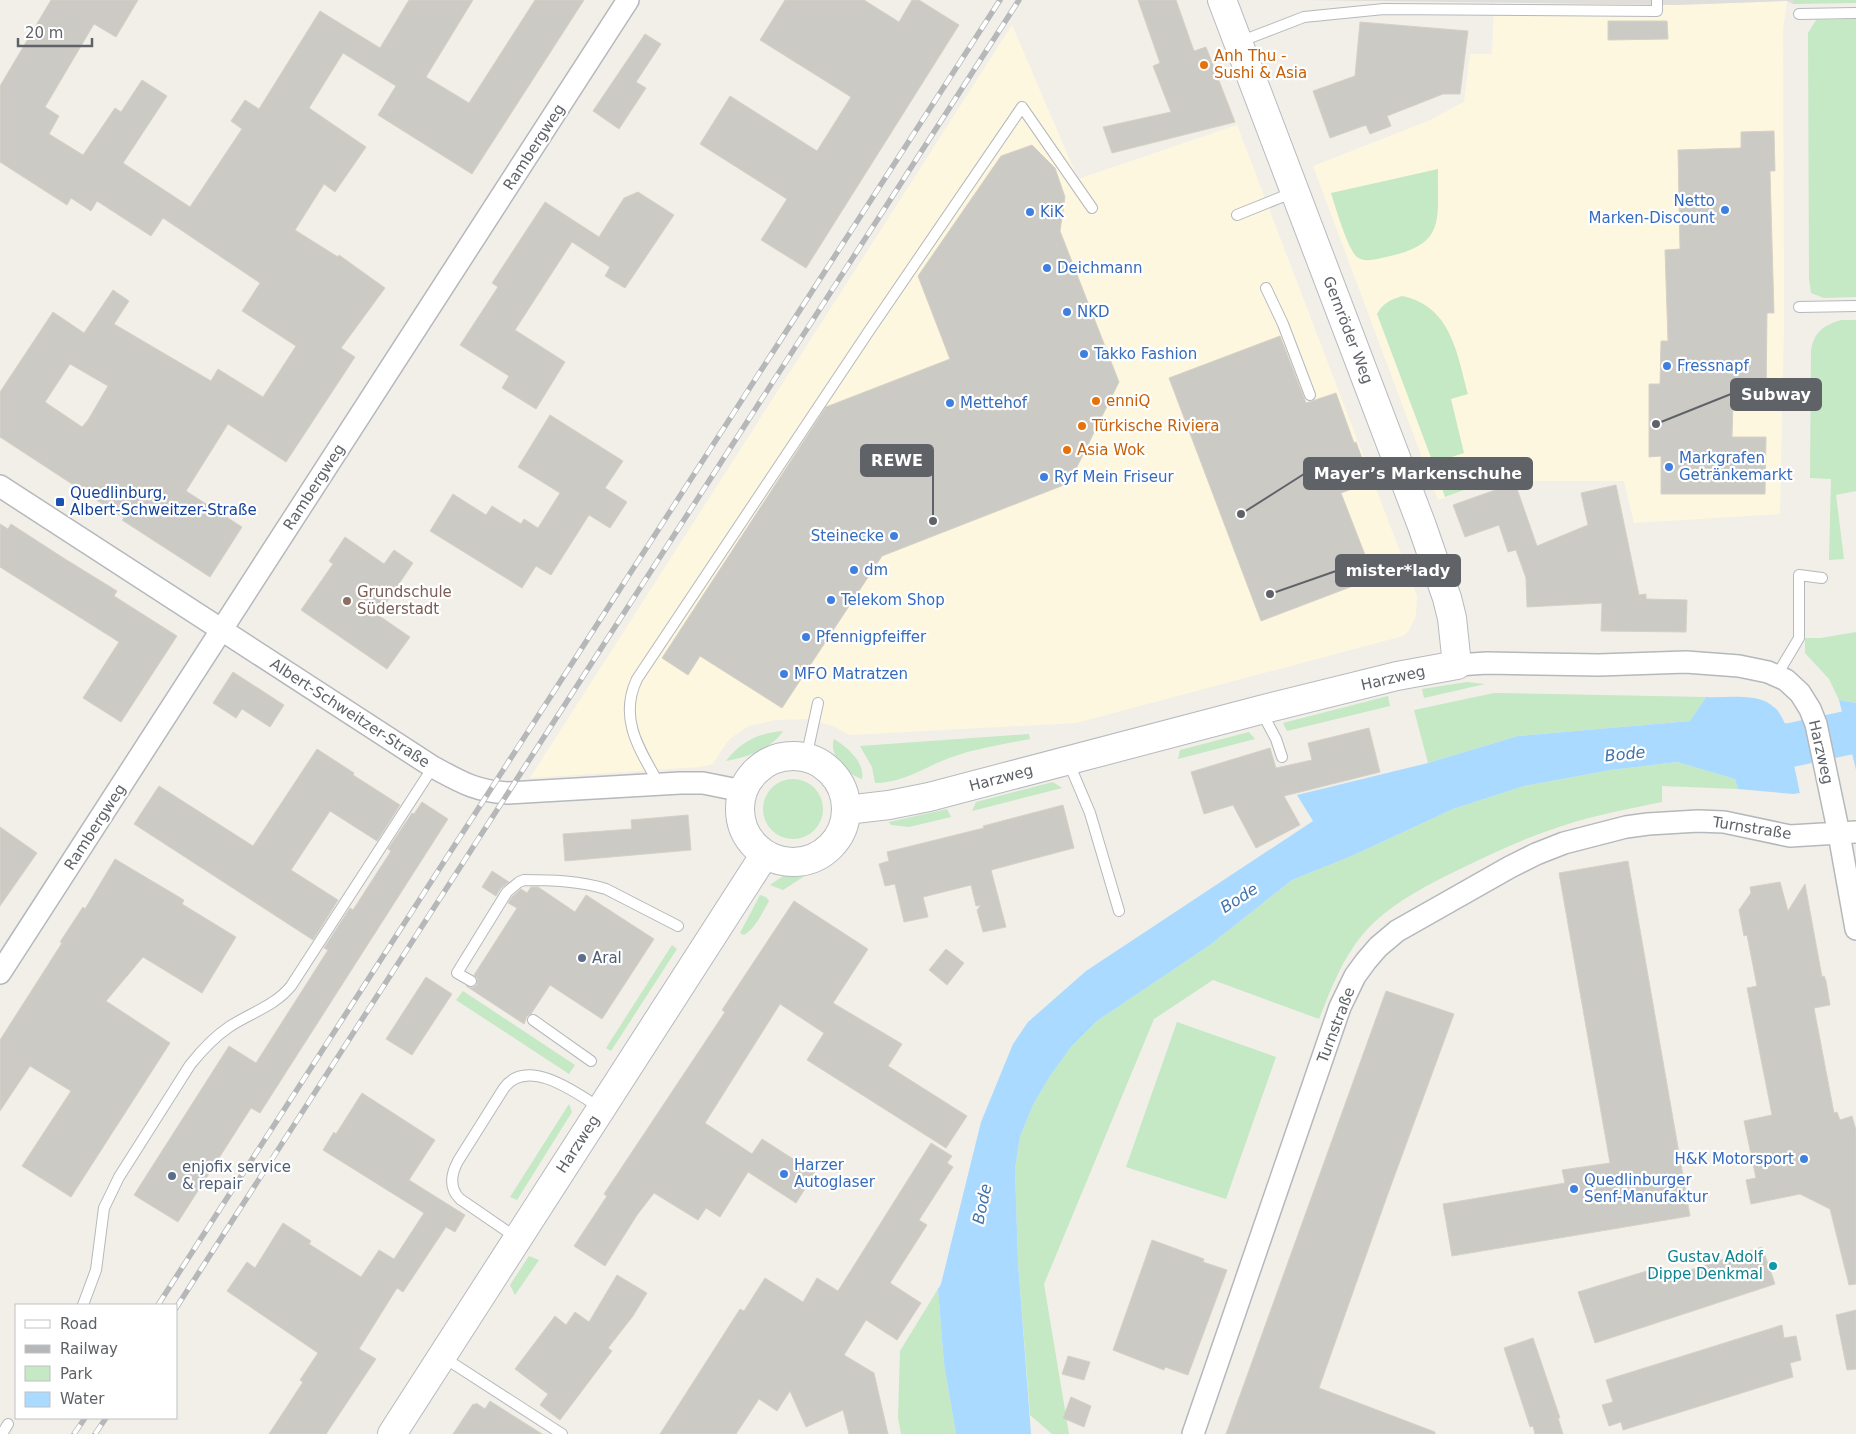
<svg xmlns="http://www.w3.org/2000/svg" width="1856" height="1434" font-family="'DejaVu Sans',sans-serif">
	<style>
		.commercial { fill: #fef7e0 }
		.industrial { fill: #e0deda }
		.green { fill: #c5e8c5 }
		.water { fill: #aadaff }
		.pier { fill: #f1efe8 }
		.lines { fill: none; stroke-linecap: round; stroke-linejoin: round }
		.river { stroke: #aadaff; stroke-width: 44 }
		.building { fill: #cccac5; stroke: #d6d1c6; fill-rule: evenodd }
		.service-casing { stroke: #b5b8bc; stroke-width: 12 }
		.minor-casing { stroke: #b5b8bc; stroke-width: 24 }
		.secondary-casing { stroke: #b6babf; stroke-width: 30 }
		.service { stroke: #fff; stroke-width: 10 }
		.minor { stroke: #fff; stroke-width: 21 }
		.secondary { stroke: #fff; stroke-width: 28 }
		.rail-casing { stroke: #b6b7b8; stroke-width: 5.5 }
		.rail { stroke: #fff; stroke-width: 4; stroke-dasharray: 11; stroke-linecap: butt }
		.food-dot { fill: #e8710a; stroke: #fff; stroke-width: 2 }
		.shop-dot { fill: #3f7fe0; stroke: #fff; stroke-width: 2 }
		.transit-dot { fill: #1a4fb4; stroke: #fff; stroke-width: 2 }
		.education-dot { fill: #8d6e63; stroke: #fff; stroke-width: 2 }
		.service-dot { fill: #5c6f8a; stroke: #fff; stroke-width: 2 }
		.culture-dot { fill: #0f9aa8; stroke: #fff; stroke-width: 2 }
		.labels { text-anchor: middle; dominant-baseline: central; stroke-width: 4.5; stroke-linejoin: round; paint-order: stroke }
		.food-label { font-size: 15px; fill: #c56008; stroke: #fff; text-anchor: start }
		.street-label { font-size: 15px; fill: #5f6368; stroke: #fff }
		.shop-label { font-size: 15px; fill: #366cbe; stroke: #fff; text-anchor: start }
		.transit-label { font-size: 15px; fill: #164399; stroke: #fff; text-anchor: start }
		.education-label { font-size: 15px; fill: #785e54; stroke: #fff; text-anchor: start }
		.service-label { font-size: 15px; fill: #4e5e75; stroke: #fff; text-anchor: start }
		.culture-label { font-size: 15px; fill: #0d838f; stroke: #fff; text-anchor: end }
		.water-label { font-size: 16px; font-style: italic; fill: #4174aa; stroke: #fff }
		.leader { fill: none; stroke: #5f6368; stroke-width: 2 }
		.callout-dot { fill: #5f6368; stroke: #fff; stroke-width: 2 }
		.callout { fill: #5f6368; stroke: #5f6368; stroke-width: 2 }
		.callout-label { font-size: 16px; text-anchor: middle; font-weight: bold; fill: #fff }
	</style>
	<rect width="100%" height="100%" fill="#f1efe8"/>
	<path class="commercial" d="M1787 1 1783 29 1784 324 1780 514 1634 523 1624 481H1489L1438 500 1313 166 1428 121 1464 102 1470 54H1492L1494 3 1678 5Z
		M1012 25 1078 179 1237 125 1417 596 1416 615 1409 631 1403 636 1076 723 850 735 833 726 809 719 775 720 749 726 735 735 727 742 713 764 699 767 530 778Z"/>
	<path class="industrial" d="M1303 0H1793V4L1787 1 1678 5Z"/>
	<path class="green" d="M1793 0H1856V3L1793 4Z
		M1856 19V297L1824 298 1811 293 1809 278 1808 33 1816 20Z
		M1438 169C1437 221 1447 244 1386 257 1377 259 1365 263 1357 257 1348 250 1335 206 1331 193Z
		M1402 296C1451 306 1457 353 1468 394L1451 399 1464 453 1433 463 1377 314C1383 303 1390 300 1402 296Z
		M1841 320H1856V491L1836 495 1844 559 1829 560 1831 479 1810 478 1811 351C1813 333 1824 325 1841 320Z
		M1480 458 1489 481 1445 497 1436 471Z
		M1856 632V703L1839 700 1829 679 1805 653V638H1821Z
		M1467 682 1485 684 1424 698 1422 689Z
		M1494 693 1706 697 1690 721 1518 736 1428 763 1414 710Z
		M1388 696 1390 706 1287 731 1283 723Z
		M783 731C770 750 747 757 726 761 741 742 758 733 783 731Z
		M1249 732 1255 739 1178 759 1180 750Z
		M1029 734 1030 739C1005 744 979 748 955 756 927 765 905 783 875 783L872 767 860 746Z
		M834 739C847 747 865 762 862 779 848 775 828 756 834 739Z
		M1677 762 1735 779 1738 789 1662 786V802C1628 809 1595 815 1562 826 1527 837 1493 853 1460 869 1425 886 1388 905 1363 934 1342 959 1331 989 1319 1019L1213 980 1154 1019 1044 1284 1069 1434H1052L1030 1415 1018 1262 1015 1169 1020 1137 1033 1105 1050 1076 1071 1047 1097 1021 1210 945 1292 880 1354 855 1453 809 1524 786 1611 770Z
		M763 809a30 30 0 1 1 60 0a30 30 0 1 1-60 0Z
		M1053 782 1062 788 972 811 976 802Z
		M947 809 951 817 909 827 891 825 889 822Z
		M809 868H817L783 890 770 885 786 874Z
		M760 895 766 897 769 901C762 913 756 928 744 935L740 933Z
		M672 945 677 949 611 1051 606 1048Z
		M463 991 575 1065 569 1074 456 1000Z
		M1177 1022 1276 1057 1226 1199 1126 1167Z
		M569 1104 572 1112 517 1200 510 1197Z
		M529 1256 539 1260 515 1295 510 1285Z
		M938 1289 944 1364 956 1434H901L898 1418 900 1351Z"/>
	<path class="water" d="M1706 697C1725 698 1749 694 1767 702 1792 713 1795 768 1800 793L1793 794 1738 789 1735 779 1677 762 1611 770 1524 786 1453 809 1354 855 1292 880 1210 945 1097 1021 1071 1047 1050 1076 1033 1105 1020 1137 1015 1169 1018 1262 1031 1434H956L944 1364 938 1289 941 1284 981 1122 1013 1044 1028 1022 1086 971 1313 821 1297 795 1428 763 1518 736 1690 721Z
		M1839 700 1856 703V770Z"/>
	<path class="pier" d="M1838 698 1847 733 1856 773 1854 771 1836 701Z
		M1769 700 1780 708 1788 722 1803 792 1800 793 1785 723 1778 710 1767 702Z"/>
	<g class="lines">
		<path class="river" d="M1731 747 1791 745 1856 731"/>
	</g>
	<path class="building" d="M51 0H138L116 37 94 24 45 107 59 116 49 134 83 155 115 108 121 112 142 80 167 96 123 163 190 207 242 129 231 121 245 100 259 109 320 11 380 48 409 0H473L426 77 469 103 535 0H584L472 174 378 115 396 86 343 53 309 108 366 147 335 192 324 184 295 230 338 257 339 255 385 288 341 348 355 357 286 462 228 424 186 491 242 527 210 577 122 520 124 518 0 437V392L53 312 84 333 113 290 129 301 114 324 211 381 218 369 263 397 296 346 242 311 260 283 163 218 151 236 97 201 91 211 71 198 67 205 0 162V86ZM70 364 108 386 88 420 82 427 45 402Z
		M785 0H864L899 22 912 0H919L959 25 806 268 761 240 787 199 700 144 730 96 817 151 851 97 760 40Z
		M1138 0H1176L1194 51 1206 47 1235 122 1112 153 1103 127 1171 112 1153 66 1160 63Z
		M1608 21H1667L1668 39 1608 40Z
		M1360 22 1468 31 1460 94H1443L1387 116 1391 126 1370 134 1366 125 1330 138 1313 91 1355 76Z
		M645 34 661 44 636 82 646 88 619 129 593 111Z
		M1774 131 1775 171H1770L1774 313H1767L1766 400H1733L1732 437H1766L1765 494H1661V456L1649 457V384H1660L1661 341H1668L1665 250 1680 249 1678 150 1741 148V132Z
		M1032 145 1055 168 1065 197 1060 231 1119 382 1069 483 882 556 782 708 700 656 688 675 662 658 826 407 950 359 918 276 1001 156Z
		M638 192 674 215 625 288 605 276 610 267 572 242 515 330 565 362 536 409 502 388 509 376 460 345 498 287 492 283 545 202 599 237 624 198Z
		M1280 336 1306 403 1336 393 1354 443 1356 442 1371 482 1341 493 1374 578 1261 621 1169 378Z
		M550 415 623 461 605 488 627 502 610 528 589 515 551 575 536 566 522 588 430 531 453 494 486 515 492 506 521 524 524 519 538 528 560 493 518 467Z
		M1515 483 1537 546 1588 525 1581 493 1616 485 1639 595 1646 594V599L1687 600 1686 632 1601 631 1602 603 1527 607 1526 578 1516 550 1508 552 1499 525 1465 537 1453 505Z
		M0 524 8 529 11 524 65 559 117 591 114 596 177 636 121 722 83 698 119 642 0 567Z
		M345 537 384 564 394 550 413 563 378 615 410 637 387 669 301 610 333 564 329 561Z
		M233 672 284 705 270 727 242 709 236 718 213 703Z
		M1369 728 1380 772 1284 796 1300 825 1256 848 1233 805 1204 814 1191 772 1270 748 1276 768 1312 760 1308 743Z
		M317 749 354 773 353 775 400 805 377 841 330 811 291 870 338 900 313 940 134 824 159 786 253 846Z
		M422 802 448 819 260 1113 251 1108 178 1222 134 1195 229 1046 256 1063 328 950 324 948 350 908 353 910 391 851 388 849 412 813 414 814Z
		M1063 805 1074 848 991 870 1006 927 983 932 977 910 981 905 976 906 971 885 923 897 928 917 904 922 895 884 885 886 879 864 889 861 887 852 984 828 983 826Z
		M688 815 691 850 565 861 563 834 632 829 631 820Z
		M0 827 37 853 0 906Z
		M115 859 184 900 182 904 236 937 202 993 143 957 106 1001 170 1043 71 1197 22 1166 71 1091 30 1066 0 1111V1040L62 943 60 942 83 907 85 909Z
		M1628 861 1690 1216 1452 1256 1443 1204 1565 1183 1562 1170 1610 1163 1559 873Z
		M492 871 509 882 501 888 496 896 482 887Z
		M1780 882 1788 911 1805 884 1822 977 1824 976 1826 981 1830 1005 1814 1008 1834 1113 1837 1112 1840 1120 1852 1116 1856 1130V1284L1849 1285 1830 1209 1800 1194 1751 1204 1746 1180 1756 1178 1744 1121 1772 1115 1747 988 1757 986 1747 935 1744 936 1739 910 1751 893 1750 887Z
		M531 887H538L575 912 586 895 654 939 602 1019 550 985 531 1014 527 1016 524 1024 466 986 472 988 477 985V978L474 975 517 908 508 903 512 897 521 889 527 893Z
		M794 901 868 949 833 1003 902 1044 888 1066 967 1116 946 1148 807 1060 824 1033 780 1004 705 1123 752 1154 762 1139 815 1173 796 1203 748 1172 720 1217 706 1208 698 1220 654 1193 637 1215 605 1266 574 1246 607 1196 604 1194 725 1012 722 1010Z
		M946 949 964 963 947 985 929 970Z
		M426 977 452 994 412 1055 386 1039Z
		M1386 991 1454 1014 1386 1199 1319 1388 1435 1432V1434H1226Z
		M362 1093 435 1140 409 1180 465 1215 455 1232 446 1227 403 1292 397 1288 359 1349 376 1359 326 1434H269L303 1382 300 1380 318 1353 227 1291 247 1262 255 1268 283 1223 311 1241 309 1244 361 1277 379 1250 394 1259 424 1213 323 1150 334 1132 336 1134Z
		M931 1143 952 1156 947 1163 953 1167 919 1220 927 1225 890 1283 921 1303 897 1340 866 1320 844 1355 874 1373 888 1434H849L843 1410 806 1427 790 1391 777 1411 759 1399 736 1434H660L740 1309 744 1311 765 1278 803 1302 817 1278 838 1291Z
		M1152 1240 1204 1259 1203 1262 1227 1270 1188 1375 1165 1367 1164 1370 1113 1350Z
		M1762 1247 1775 1284 1595 1343 1578 1292 1663 1266 1664 1270 1669 1268 1672 1276Z
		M617 1275 647 1293 633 1316 608 1348 612 1351 560 1420 540 1405 548 1394 515 1369 555 1316 566 1325 575 1312 589 1322Z
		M1856 1310V1369L1847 1370 1836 1315Z
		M1782 1325 1784 1338 1796 1336 1801 1360 1790 1363 1793 1377 1623 1430 1621 1422 1609 1426 1602 1405 1613 1402 1606 1380Z
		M1533 1338 1560 1418H1558L1563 1434H1535L1533 1426 1530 1427 1504 1348Z
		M1068 1356 1090 1362 1084 1380 1062 1374Z
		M1071 1397 1091 1406 1084 1427 1063 1418Z
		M490 1401 542 1434H453L473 1404 475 1405 476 1403 485 1409Z"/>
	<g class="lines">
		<defs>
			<path id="service" d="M1799 14 1856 13
				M1239 42 1304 17 1384 9 1657 11V0
				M1237 215 1294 192
				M1266 288 1283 324 1310 395
				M1799 307 1856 306
				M1777 675 1799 638V575L1822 578
				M1261 711 1276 739 1282 757
				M806 758 818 703
				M1068 761 1090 813 1119 911
				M659 784C640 750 618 719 637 679L869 331 1022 107 1092 208
				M471 981 457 973 507 892 519 882 524 880C552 880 580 881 606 889L678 926
				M533 1020 591 1061
				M517 1238 460 1199C449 1188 451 1174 458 1161L504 1088C527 1056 577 1093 600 1108
				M83 1305 96 1270 104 1208 119 1177 190 1065C202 1050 214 1037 229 1027 250 1013 275 1006 291 986L433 767
				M443 1357 562 1434
				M2 1434 8 1424"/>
			<path id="minor" d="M0 486 433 767C461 782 475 791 507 793L680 783H703L743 791
				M1457 665 1487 663 1599 665 1686 662 1739 666 1768 672 1786 680 1800 693 1810 709 1816 724 1839 834 1856 929
				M0 973 628 0
				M1193 1434 1340 1007 1355 976 1366 961 1378 947 1397 931 1510 867 1536 854 1564 843 1626 827 1648 824 1698 821 1724 822 1790 836 1856 832"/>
			<path id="secondary" d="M740 809a53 53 0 1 1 106 0a53 53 0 1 1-106 0Z
				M846 810 889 805 929 797 1260 710 1397 676 1457 665 1452 618 1447 598 1422 526 1222 0
				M392 1434 765 854"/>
		</defs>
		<use href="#service" class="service-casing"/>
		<use href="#minor" class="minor-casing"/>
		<use href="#secondary" class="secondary-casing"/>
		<use href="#service" class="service"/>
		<use href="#minor" class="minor"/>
		<use href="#secondary" class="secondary"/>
		<defs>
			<path id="rail" d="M158 1305 1000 0
				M176 1308 1019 0
				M74 1434 85 1418
				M95 1434 106 1418"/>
		</defs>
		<use href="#rail" class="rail-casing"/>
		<use href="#rail" class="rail"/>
	</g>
	<g class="food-dot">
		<circle cx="1204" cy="65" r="5"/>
		<circle cx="1096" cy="401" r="5"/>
		<circle cx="1082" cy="426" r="5"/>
		<circle cx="1067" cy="450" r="5"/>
	</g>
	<g class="shop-dot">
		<circle cx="1725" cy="210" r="5"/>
		<circle cx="1030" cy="212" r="5"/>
		<circle cx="1047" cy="268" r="5"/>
		<circle cx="1067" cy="312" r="5"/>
		<circle cx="1084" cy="354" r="5"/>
		<circle cx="1667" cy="366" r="5"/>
		<circle cx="950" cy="403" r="5"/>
		<circle cx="1669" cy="467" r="5"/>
		<circle cx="1044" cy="477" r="5"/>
		<circle cx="894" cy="536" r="5"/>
		<circle cx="854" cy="570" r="5"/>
		<circle cx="831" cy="600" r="5"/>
		<circle cx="806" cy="637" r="5"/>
		<circle cx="784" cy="674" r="5"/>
		<circle cx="1804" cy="1159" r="5"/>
		<circle cx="784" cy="1174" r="5"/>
		<circle cx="1574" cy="1189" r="5"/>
	</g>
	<rect class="transit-dot" x="55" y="497" width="10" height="10" rx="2.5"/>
	<circle class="education-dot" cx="347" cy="601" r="5"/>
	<g class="service-dot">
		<circle cx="582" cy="958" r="5"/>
		<circle cx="172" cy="1176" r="5"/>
	</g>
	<circle class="culture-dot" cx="1773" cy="1266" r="5"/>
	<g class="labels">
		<g class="food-label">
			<text x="1214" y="56">Anh Thu -<tspan x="1214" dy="17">Sushi &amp; Asia</tspan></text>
			<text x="1106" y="401">enniQ</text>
			<text x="1092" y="426">Türkische Riviera</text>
			<text x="1077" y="450">Asia Wok</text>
		</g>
		<g class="street-label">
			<text transform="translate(534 147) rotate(-57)">Rambergweg</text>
			<text transform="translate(1348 330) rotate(69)">Gernröder Weg</text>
			<text transform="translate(314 487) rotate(-57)">Rambergweg</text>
			<text transform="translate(1393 678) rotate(-13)">Harzweg</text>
			<text transform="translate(350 713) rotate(33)">Albert-Schweitzer-Straße</text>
			<text transform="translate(1821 752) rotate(77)">Harzweg</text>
			<text transform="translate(1001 778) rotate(-15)">Harzweg</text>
			<text transform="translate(95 827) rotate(-57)">Rambergweg</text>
			<text transform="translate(1752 828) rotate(9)">Turnstraße</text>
			<text transform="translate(1336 1025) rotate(-69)">Turnstraße</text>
			<text transform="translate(578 1144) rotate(-57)">Harzweg</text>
		</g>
		<g class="shop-label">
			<text x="1715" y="201" text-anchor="end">Netto<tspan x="1715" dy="17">Marken-Discount</tspan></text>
			<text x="1040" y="212">KiK</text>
			<text x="1057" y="268">Deichmann</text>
			<text x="1077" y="312">NKD</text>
			<text x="1094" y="354">Takko Fashion</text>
			<text x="1677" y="366">Fressnapf</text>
			<text x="960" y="403">Mettehof</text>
			<text x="1679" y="458">Markgrafen<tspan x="1679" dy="17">Getränkemarkt</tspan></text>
			<text x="1054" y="477">Ryf Mein Friseur</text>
			<text x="884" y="536" text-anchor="end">Steinecke</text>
			<text x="864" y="570">dm</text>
			<text x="841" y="600">Telekom Shop</text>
			<text x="816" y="637">Pfennigpfeiffer</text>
			<text x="794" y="674">MFO Matratzen</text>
			<text x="1794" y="1159" text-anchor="end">H&amp;K Motorsport</text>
			<text x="794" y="1165">Harzer<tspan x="794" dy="17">Autoglaser</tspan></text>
			<text x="1584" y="1180">Quedlinburger<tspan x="1584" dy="17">Senf-Manufaktur</tspan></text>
		</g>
		<g class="transit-label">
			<text x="70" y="493">Quedlinburg,<tspan x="70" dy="17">Albert-Schweitzer-Straße</tspan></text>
		</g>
		<g class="education-label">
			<text x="357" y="592">Grundschule<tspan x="357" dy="17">Süderstadt</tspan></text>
		</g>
		<g class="service-label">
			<text x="592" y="958">Aral</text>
			<text x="182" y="1167">enjofix service<tspan x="182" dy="17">&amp; repair</tspan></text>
		</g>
		<g class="culture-label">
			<text x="1763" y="1257">Gustav Adolf<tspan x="1763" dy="17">Dippe Denkmal</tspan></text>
		</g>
		<g class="water-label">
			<text transform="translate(1625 754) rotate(-6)">Bode</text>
			<text transform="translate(1239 898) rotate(-32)">Bode</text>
			<text transform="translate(982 1204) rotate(-78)">Bode</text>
		</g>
	</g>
	<path class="leader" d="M1656 424L1731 394M933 521L933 461M1241 514L1304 474M1270 594L1336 571"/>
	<g class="callout-dot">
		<circle cx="1656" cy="424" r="5"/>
		<circle cx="933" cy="521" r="5"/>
		<circle cx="1241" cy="514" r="5"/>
		<circle cx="1270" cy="594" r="5"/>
	</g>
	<g class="callout">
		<rect x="1731" y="379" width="90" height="31" rx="5"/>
		<rect x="861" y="445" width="72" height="31" rx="5"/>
		<rect x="1304" y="458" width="228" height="31" rx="5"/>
		<rect x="1336" y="555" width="124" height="31" rx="5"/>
	</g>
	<g class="callout-label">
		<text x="1776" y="400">Subway</text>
		<text x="897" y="466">REWE</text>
		<text x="1418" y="479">Mayer’s Markenschuhe</text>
		<text x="1398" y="576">mister*lady</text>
	</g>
	<rect x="15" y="1304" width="162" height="115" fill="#ffffff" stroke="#bfc1c3"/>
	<rect x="25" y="1320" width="25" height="8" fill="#ffffff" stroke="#bfc1c3"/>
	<text x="60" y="1329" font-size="15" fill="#5f6368">Road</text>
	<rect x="25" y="1345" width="25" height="8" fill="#b6b7b8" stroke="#bfc1c3"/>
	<text x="60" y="1354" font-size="15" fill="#5f6368">Railway</text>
	<rect x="25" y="1366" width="25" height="15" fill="#c5e8c5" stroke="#bfc1c3"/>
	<text x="60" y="1379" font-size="15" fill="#5f6368">Park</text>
	<rect x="25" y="1392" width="25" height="15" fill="#aadaff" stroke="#bfc1c3"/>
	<text x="60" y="1404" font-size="15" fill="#5f6368">Water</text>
	<path d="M18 38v8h74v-8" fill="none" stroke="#5f6368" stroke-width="2.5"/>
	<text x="25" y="38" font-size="15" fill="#5f6368" stroke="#ffffff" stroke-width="4" paint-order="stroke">20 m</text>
</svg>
